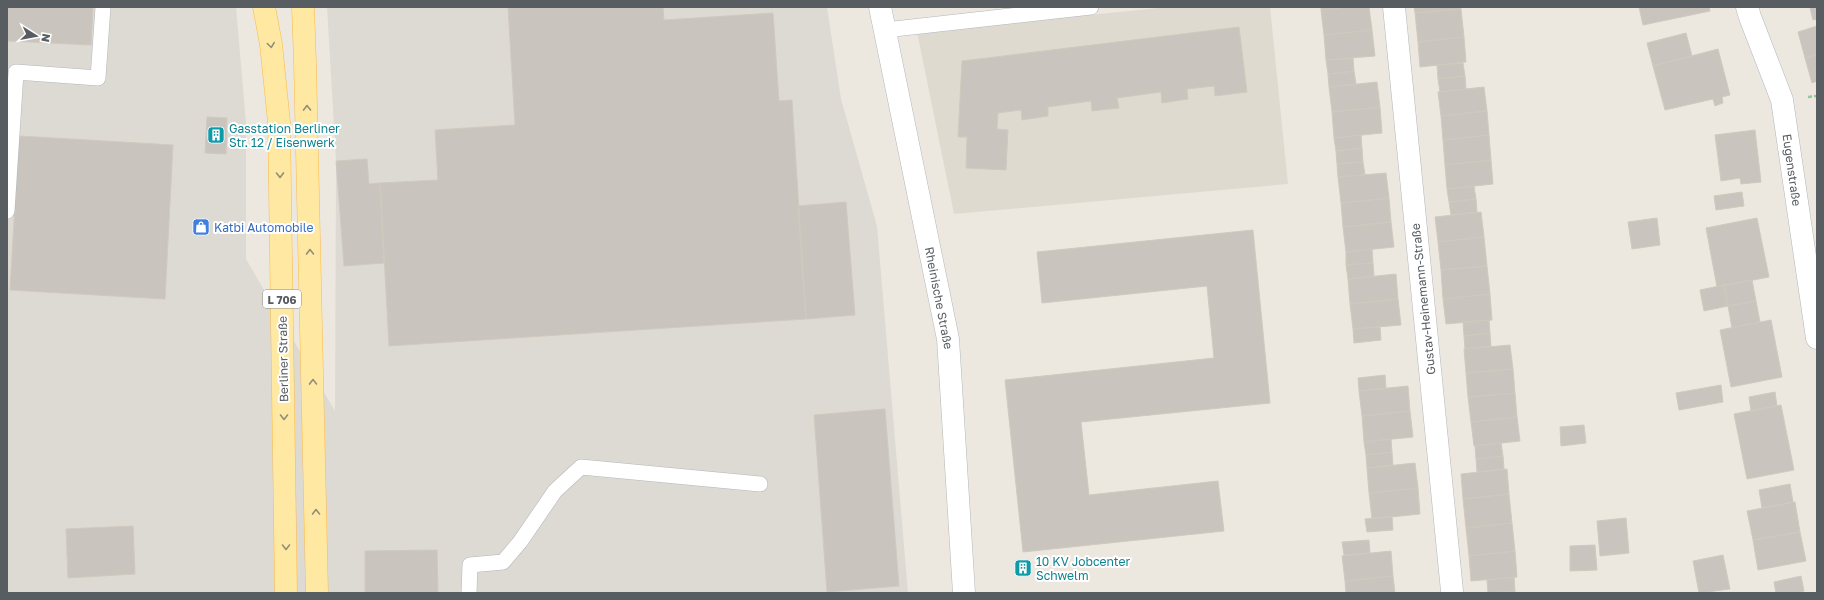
<svg xmlns="http://www.w3.org/2000/svg" width="1824" height="600" font-family="'Golos Text',sans-serif">
	<style>
		.industrial { fill: #dddad4 }
		.education { fill: #dfdacf }
		.building { fill: #c9c5be; stroke: #d1c9bd }
		.lines { fill: none; stroke-linecap: round; stroke-linejoin: round }
		.service-casing { stroke: #b2b6bb; stroke-width: 16 }
		.minor-casing { stroke: #b2b6bb; stroke-width: 23 }
		.primary-casing { stroke: #fbba49; stroke-width: 23 }
		.path { stroke: #92c89c; stroke-width: 2.5; stroke-dasharray: 4 2; stroke-linecap: butt }
		.service { stroke: #fff; stroke-width: 15 }
		.minor { stroke: #fff; stroke-width: 22 }
		.primary { stroke: #ffe8a1; stroke-width: 22 }
		.oneway { stroke: #928e77 }
		.labels { text-anchor: middle; dominant-baseline: central; stroke-width: 4; stroke-linejoin: round; paint-order: stroke }
		.shield { fill: #fff; stroke: #8a8e90; stroke-width: 1 }
		.shield-label { font-size: 11px; font-weight: bold; fill: #585d61 }
		.culture-label { font-size: 12px; fill: #0d838f; stroke: #fff; text-anchor: start }
		.street-label { font-size: 12px; fill: #585d61; stroke: #fff }
		.shop-label { font-size: 12px; fill: #366cbe; stroke: #fff; text-anchor: start }
	</style>
	<rect width="100%" height="100%" fill="#ede8df"/>
	<path class="industrial" d="M7 7H236L246 123V259L335 411 336 161 327 7H827L841 99 877 226 908 593H7Z"/>
	<path class="education" d="M1169 7H1270L1288 184 954 214 917 32Z"/>
	<path class="building" d="M7 7H93L91 45 7 41Z
		M508 7H663L664 20 773 13 779 101 792 100 806 319 389 346 380 183 438 180 435 130 515 125Z
		M1321 7H1347L1321 10Z
		M1347 7H1369L1372 30 1324 35 1321 10Z
		M1414 7H1461V9L1415 13Z
		M1639 7H1709L1710 11 1643 25Z
		M1817 7V19L1813 20 1810 8Z
		M1461 9 1464 37 1418 42 1415 13Z
		M1817 26V54L1805 58 1798 32Z
		M1239 27 1247 92 1215 96 1214 86 1187 89 1188 99 1162 103 1161 92 1117 98 1119 108 1092 111 1091 101 1048 107V116L1022 120 1021 110 998 113 997 129 1008 130 1006 170 966 168 967 137H958L962 61Z
		M1372 30 1375 56 1326 60 1324 35Z
		M1686 33 1692 56 1653 66 1647 43Z
		M1464 37 1466 62 1420 67 1418 42Z
		M1718 49 1730 95 1722 97 1723 103 1715 106 1713 99 1665 110 1653 66Z
		M1817 54V81L1812 83 1805 58Z
		M1353 58 1354 71 1328 74 1326 60Z
		M1463 63 1465 76 1438 79 1437 65Z
		M1354 71 1356 84 1329 87 1328 74Z
		M1465 76 1466 89 1440 92 1438 79Z
		M1377 82 1380 107 1332 112 1329 87Z
		M1484 87 1487 111 1441 116 1438 92Z
		M1380 107 1382 133 1334 138 1332 112Z
		M1487 111 1489 135 1443 140 1441 116Z
		M207 117 227 118 226 154 205 153Z
		M1755 130 1761 182 1741 184 1740 178 1721 181 1715 135Z
		M1361 135 1362 148 1336 151 1334 138Z
		M1489 135 1491 160 1445 165 1443 140Z
		M19 136 173 145 165 299 10 290Z
		M1362 148 1363 162 1337 164 1336 151Z
		M367 159 369 184 380 183 384 263 344 266 336 161Z
		M1491 160 1493 184 1447 189 1445 165Z
		M1363 162 1365 175 1338 177 1337 164Z
		M1386 173 1389 198 1341 203 1338 177Z
		M1474 186 1476 199 1449 202 1447 189Z
		M1742 192 1744 206 1716 210 1714 196Z
		M1389 198 1391 222 1343 227 1341 203Z
		M1476 199 1477 212 1451 215 1449 202Z
		M846 202 855 315 806 319 798 206Z
		M1481 212 1484 237 1438 242 1435 217Z
		M1657 218 1660 245 1632 249 1628 222Z
		M1757 218 1769 277 1717 287 1706 228Z
		M1391 222 1394 247 1346 252 1343 227Z
		M1253 230 1270 403 1081 422 1089 495 1218 481 1224 531 1023 552 1005 380 1214 358 1207 286 1042 303 1037 252Z
		M1484 237 1487 266 1441 270 1438 242Z
		M1372 249 1373 263 1346 265V252Z
		M1373 263 1374 276 1348 279 1346 265Z
		M1487 266 1490 294 1443 299 1441 270Z
		M1396 274 1398 299 1350 304 1348 279Z
		M1752 280 1756 301 1728 306 1724 285Z
		M1724 285 1728 306 1704 311 1700 290Z
		M1490 294 1492 320 1446 324 1443 299Z
		M1398 299 1401 325 1353 329 1350 304Z
		M1756 301 1760 322 1732 328 1728 306Z
		M1489 320 1490 333 1464 336 1463 322Z
		M1771 320 1782 377 1731 387 1720 330Z
		M1380 327 1381 340 1354 343 1353 329Z
		M1490 333 1491 346 1465 349 1464 336Z
		M1510 345 1513 369 1466 373 1464 349Z
		M1513 369 1515 393 1468 397 1466 373Z
		M1385 375 1386 388 1359 391 1358 378Z
		M1721 385 1723 402 1679 410 1676 393Z
		M1408 386 1410 411 1362 416 1359 391Z
		M1775 392 1777 406 1751 411 1749 397Z
		M1515 393 1517 417 1471 422 1468 397Z
		M1781 405 1794 470 1747 479 1734 414Z
		M885 409 899 586 827 592 814 415Z
		M1410 411 1413 437 1364 442 1362 416Z
		M1517 417 1520 441 1474 446 1471 422Z
		M1584 425 1586 443 1561 446 1560 427Z
		M1391 439 1392 452 1366 455 1364 442Z
		M1501 443 1503 456 1476 459 1475 446Z
		M1392 452 1393 465 1367 468 1366 455Z
		M1503 456 1504 469 1477 472 1476 459Z
		M1415 463 1418 488 1369 493 1367 468Z
		M1507 469 1509 494 1463 499 1461 474Z
		M1790 484 1793 502 1762 508 1759 490Z
		M1418 488 1420 514 1372 519 1369 493Z
		M1509 494 1512 523 1466 528 1463 499Z
		M1795 502 1800 532 1753 540 1747 511Z
		M1392 516 1393 530 1367 532 1365 519Z
		M1626 518 1629 553 1600 556 1597 521Z
		M1512 523 1515 551 1469 556 1466 528Z
		M133 526 135 574 68 578 66 529Z
		M1800 532 1806 561 1758 570 1753 540Z
		M1369 540 1370 553 1344 555 1342 542Z
		M1595 545 1597 570 1570 571V546Z
		M437 550 438 593H365V551Z
		M1391 551 1393 576 1345 581 1342 556Z
		M1515 551 1517 577 1471 581 1469 556Z
		M1723 555 1730 589 1699 593 1693 561Z
		M1019 562H1025L1026 575H1021Z
		M1393 576 1395 593H1346L1345 581Z
		M1801 576 1804 591 1795 593H1776L1774 582Z
		M1514 577 1515 591 1488 593 1487 580Z
		M1515 591V593H1491Z"/>
	<g class="lines">
		<defs>
			<path id="service" d="M885 30 1091 7
				M7 211 16 72 98 78 103 7
				M469 593 470 565 503 562 520 542 555 491 581 467 760 484"/>
			<path id="minor" d="M880 7 948 339 964 593
				M1394 7 1452 591
				M1747 7 1750 17 1782 100 1817 338"/>
			<path id="primary" d="M264 7 271 44 279 122 286 593
				M303 7 305 62 317 593"/>
		</defs>
		<use href="#service" class="service-casing"/>
		<use href="#minor" class="minor-casing"/>
		<use href="#primary" class="primary-casing"/>
		<path class="path" d="M1808 97 1817 96"/>
		<use href="#service" class="service"/>
		<use href="#minor" class="minor"/>
		<use href="#primary" class="primary"/>
	</g>
	<defs><path id="oneway-chevron" d="M-2-3.5L2.5 0L-2 3.5" fill="none" stroke-width="1.6" stroke-linecap="round" stroke-linejoin="round"/></defs>
	<g class="oneway">
		<use href="#oneway-chevron" transform="translate(271 45) rotate(82)"/>
		<use href="#oneway-chevron" transform="translate(307 108) rotate(-91)"/>
		<use href="#oneway-chevron" transform="translate(280 175) rotate(89)"/>
		<use href="#oneway-chevron" transform="translate(310 252) rotate(-91)"/>
		<use href="#oneway-chevron" transform="translate(313 382) rotate(-91)"/>
		<use href="#oneway-chevron" transform="translate(284 417) rotate(90)"/>
		<use href="#oneway-chevron" transform="translate(316 512) rotate(-91)"/>
		<use href="#oneway-chevron" transform="translate(286 547) rotate(90)"/>
	</g>
	<defs>
		<symbol id="building-square" viewBox="-11 -11 22 22"><rect x="-9" y="-9" width="18" height="18" rx="4" fill="#0f9aa8" stroke="#fff"/><path d="M-4-6H4V6H1V3H-1V6H-4ZM-2.5-4.3h1.7v1.8h-1.7ZM.8-4.3h1.7v1.8H.8ZM-2.5-1h1.7V.8h-1.7ZM.8-1h1.7V.8H.8Z" fill="#fff"/></symbol>
		<symbol id="shop-square" viewBox="-11 -11 22 22"><rect x="-9" y="-9" width="18" height="18" rx="4" fill="#3f7fe0" stroke="#fff"/><path d="M-5-2.5h2.3a2.7 3.5 0 0 1 5.4 0H5L5.5 6h-11ZM-1.5-2.5h3a1.5 2.3 0 0 0-3 0Z" fill="#fff"/></symbol>
	</defs>
	<g fill-rule="evenodd">
		<use href="#building-square" x="206" y="125" width="20" height="20"/>
		<use href="#shop-square" x="191" y="217" width="20" height="20"/>
		<use href="#building-square" x="1013" y="558" width="20" height="20"/>
	</g>
	<g class="labels">
		<rect class="shield" x="263" y="290" width="38" height="18" rx="3"/>
		<g class="shield-label">
			<text x="282" y="299">L 706</text>
		</g>
		<g class="culture-label">
			<text x="229" y="128">Gasstation Berliner<tspan x="229" dy="14">Str. 12 / Eisenwerk</tspan></text>
			<text x="1036" y="561">10 KV Jobcenter<tspan x="1036" dy="14">Schwelm</tspan></text>
		</g>
		<g class="street-label">
			<text transform="translate(1792 170) rotate(82)">Eugenstraße</text>
			<text transform="translate(939 298) rotate(79)">Rheinische Straße</text>
			<text transform="translate(1423 299) rotate(-96)">Gustav-Heinemann-Straße</text>
			<text transform="translate(283 359) rotate(-91)">Berliner Straße</text>
		</g>
		<g class="shop-label">
			<text x="214" y="227">Katbi Automobile</text>
		</g>
	</g>
	<rect width="1824" height="600" fill="none" stroke="#585d61" stroke-width="16"/>
	<g transform="translate(36 36) rotate(101)" stroke="#ffffff" stroke-width="3" paint-order="stroke">
	<path d="M0-3L7 15L0 10L-7 15Z" fill="#585d61"/>
	<text y="-6" font-size="11" font-weight="bold" text-anchor="middle" fill="#585d61">N</text>
	</g>
</svg>
